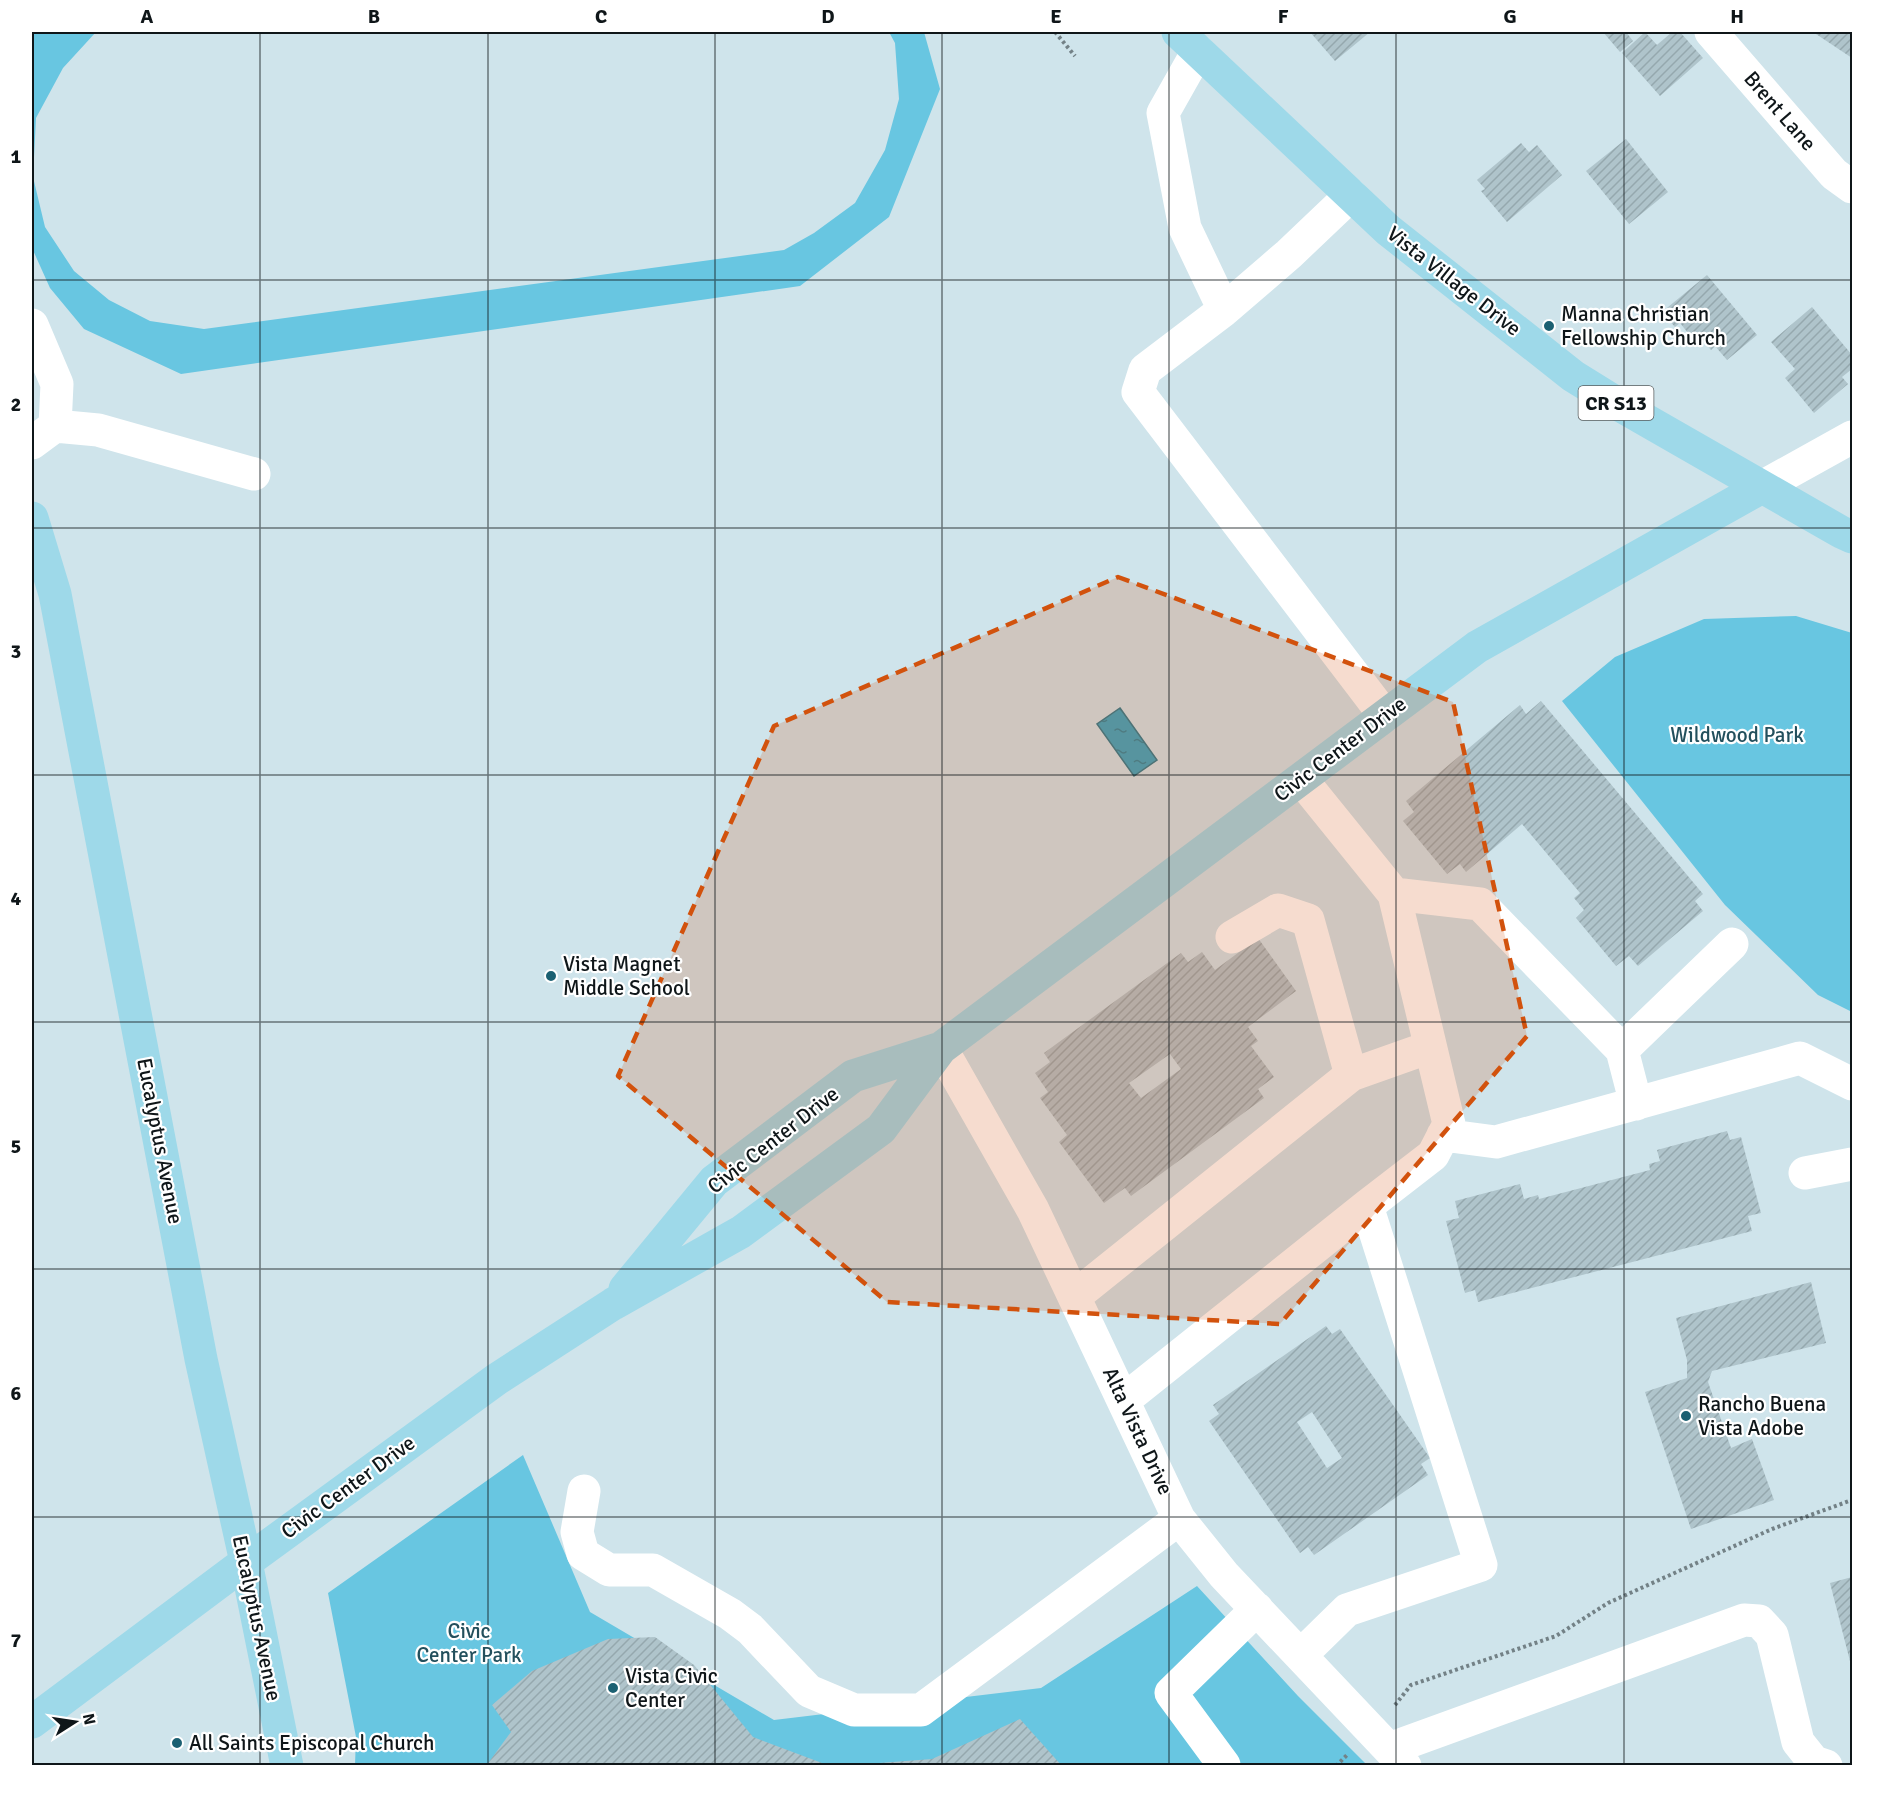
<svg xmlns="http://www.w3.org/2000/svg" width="1884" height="1797" font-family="Signika,sans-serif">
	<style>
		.park { fill: #68c6e1 }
		.water { fill: url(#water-ripples); stroke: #2c7b90; stroke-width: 1.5 }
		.building { fill: url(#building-hatch); fill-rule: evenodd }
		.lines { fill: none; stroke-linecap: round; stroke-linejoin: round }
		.path { stroke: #738186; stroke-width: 4; stroke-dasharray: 3 3; stroke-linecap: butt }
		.minor { stroke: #fff; stroke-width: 33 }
		.major { stroke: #9ed9e9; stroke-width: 33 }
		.marked { fill: #d2520d; fill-opacity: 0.2; stroke: #d2520d; stroke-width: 4.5; stroke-dasharray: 12 8; stroke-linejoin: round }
		.grid { fill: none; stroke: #0f1619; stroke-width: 1.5; stroke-opacity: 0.55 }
		.poi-dot { fill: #1b6072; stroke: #fff; stroke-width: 2 }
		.labels { text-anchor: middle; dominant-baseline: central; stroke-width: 4.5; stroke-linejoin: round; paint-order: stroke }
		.shield { fill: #fff; stroke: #575c5e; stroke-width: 1.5 }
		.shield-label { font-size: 20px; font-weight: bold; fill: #0f1619 }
		.street-label { font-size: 21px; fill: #0f1619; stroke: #fff }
		.poi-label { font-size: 21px; fill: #0f1619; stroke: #fff; text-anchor: start }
		.park-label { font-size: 21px; fill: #23505d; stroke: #fff }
		.neatline { fill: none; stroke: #0f1619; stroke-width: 2 }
		.grid-label { font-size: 20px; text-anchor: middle; font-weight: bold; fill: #0f1619 }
	</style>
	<defs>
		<pattern id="water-ripples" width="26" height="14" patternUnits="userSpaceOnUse" patternTransform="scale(1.5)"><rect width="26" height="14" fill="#39a6c3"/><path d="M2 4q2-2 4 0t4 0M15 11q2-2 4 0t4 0" fill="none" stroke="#2e869e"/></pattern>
		<pattern id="building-hatch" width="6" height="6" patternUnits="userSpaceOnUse" patternTransform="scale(1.5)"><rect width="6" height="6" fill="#afc4cb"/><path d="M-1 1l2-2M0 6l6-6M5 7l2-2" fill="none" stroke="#95a8ae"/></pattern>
	</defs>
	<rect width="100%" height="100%" fill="#cfe4eb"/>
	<path class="park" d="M32 32H96L63 68 36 118 33 177 45 227 74 271 109 300 150 321 204 329 784 250 814 233 855 203 885 150 899 99 895 43 889 32H924L940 89 889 217 800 286 181 374 84 329 50 288 32 248Z
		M1796 616 1852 633V1012L1818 995 1725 905 1562 701 1615 657 1704 619Z
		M523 1455 590 1612 774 1720 1041 1688 1197 1586 1298 1696 1367 1765H355L356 1737 328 1593Z"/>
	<path class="water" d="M1120 708 1157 760 1134 776 1097 724Z"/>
	<path class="building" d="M1310 32H1370L1335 61Z
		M1603 32H1626L1633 41 1620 52Z
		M1645 32 1657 45 1672 32H1680L1703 58 1660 96 1622 53Z
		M1813 32H1852V58Z
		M1626 139 1668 192 1629 224 1586 171Z
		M1521 143 1529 152 1537 145 1562 175 1507 222 1481 191 1485 189 1477 180Z
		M1707 275 1757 335 1727 360 1715 346 1711 350 1698 334 1692 338 1680 323 1675 327 1662 312Z
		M1812 307 1852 355V369L1842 377 1848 384 1814 413 1785 378 1795 369 1771 342Z
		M1541 701 1703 894 1695 901 1703 911 1638 966 1629 956 1616 966 1576 918 1584 910 1574 898 1580 893 1522 824 1466 872 1460 864 1447 874 1403 821 1414 812 1406 801 1520 705 1526 714Z
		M1258 938 1296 991 1248 1027 1258 1041 1251 1046 1274 1077 1258 1089 1264 1098 1131 1196 1125 1188 1104 1203 1059 1142 1067 1135 1040 1098 1048 1092 1035 1073 1050 1062 1044 1053 1181 953 1188 962 1202 952 1215 970ZM1170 1054 1181 1069 1141 1098 1129 1083Z
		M1727 1131 1730 1140 1741 1137 1761 1213 1748 1216 1752 1231 1478 1302 1475 1290 1465 1293 1446 1221 1459 1218 1455 1201 1520 1184 1524 1199 1538 1195 1539 1199 1650 1170 1649 1164 1660 1161 1657 1150Z
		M1811 1282 1826 1343 1712 1371 1708 1382 1731 1448 1752 1439 1774 1500 1691 1529 1645 1392 1687 1378V1360L1676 1318Z
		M1326 1326 1332 1334 1340 1329 1430 1458 1421 1464 1428 1475 1314 1555 1308 1547 1300 1553 1209 1421 1219 1414 1213 1405ZM1312 1412 1342 1458 1327 1468 1297 1422Z
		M1852 1577V1669L1830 1583Z
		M655 1637 694 1665 753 1737 830 1766H486L511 1732 492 1705 532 1671 608 1639Z
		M1020 1719 1062 1766H866V1764L932 1759Z"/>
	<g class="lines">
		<path class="path" d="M1055 32 1075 56
			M1395 1705 1411 1685 1556 1636 1608 1603 1772 1529 1852 1500
			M1336 1766 1348 1754"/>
		<path class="minor" d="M1711 32 1834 174 1852 187
			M1198 51 1163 113 1185 228 1224 310
			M1351 195 1289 254 1224 310 1145 370 1138 392 1385 716
			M32 325 57 384 55 426 32 443
			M55 426 98 430 254 474
			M1762 487 1852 437
			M1301 779 1394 894 1480 904 1622 1050 1732 944
			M1232 937 1278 910 1308 920 1351 1075
			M941 1048 1033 1210 1179 1519 1224 1575 1405 1766
			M1622 1050 1636 1104
			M1443 1135 1496 1142 1800 1058 1852 1084
			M1805 1173 1852 1164
			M1074 1297 1351 1075 1430 1047
			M1124 1400 1367 1206 1433 1155 1449 1124 1394 894
			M584 1491 577 1532 583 1554 609 1570H653L730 1614 750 1629 809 1691 854 1710H921L1179 1519
			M1301 1655 1347 1610 1481 1565 1367 1206
			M1389 1749 1744 1620 1759 1621 1772 1635 1798 1742 1814 1762 1826 1766
			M1224 1765 1171 1693 1257 1609"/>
		<path class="major" d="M1178 32 1388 230 1573 376 1623 407 1841 532 1852 537
			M32 518 55 594 201 1359 246 1562 287 1766
			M625 1289 714 1181 853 1076 941 1048
			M32 1722 246 1562 497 1379 613 1304 741 1232 881 1129 941 1048 1477 647 1762 487"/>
	</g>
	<path class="marked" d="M1118 577 1453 702 1527 1036 1280 1324 887 1302 618 1076 774 726Z"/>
	<path class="grid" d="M260 32V1766M488 32V1766M715 32V1766M942 32V1766M1169 32V1766M1396 32V1766M1624 32V1766M32 280H1852M32 528H1852M32 775H1852M32 1022H1852M32 1269H1852M32 1517H1852"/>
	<g class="poi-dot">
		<circle cx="1549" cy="326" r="6"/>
		<circle cx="551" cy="976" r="6"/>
		<circle cx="1686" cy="1416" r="6"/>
		<circle cx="613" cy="1688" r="6"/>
		<circle cx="177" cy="1743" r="6"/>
	</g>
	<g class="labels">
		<rect class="shield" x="1578.5" y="386" width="75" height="34" rx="4.5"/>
		<g class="shield-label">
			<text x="1616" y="403">CR S13</text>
		</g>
		<g class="street-label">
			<text transform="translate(1780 111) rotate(49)">Brent Lane</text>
			<text transform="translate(1454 281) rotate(38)">Vista Village Drive</text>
			<text transform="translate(1340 749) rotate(-37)">Civic Center Drive</text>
			<text transform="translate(773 1140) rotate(-38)">Civic Center Drive</text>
			<text transform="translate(160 1141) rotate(79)">Eucalyptus Avenue</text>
			<text transform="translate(1138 1431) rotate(65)">Alta Vista Drive</text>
			<text transform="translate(348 1487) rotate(-36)">Civic Center Drive</text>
			<text transform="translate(257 1618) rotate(78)">Eucalyptus Avenue</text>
		</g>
		<g class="poi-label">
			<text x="1561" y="314">Manna Christian<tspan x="1561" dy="24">Fellowship Church</tspan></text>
			<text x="563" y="964">Vista Magnet<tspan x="563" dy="24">Middle School</tspan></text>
			<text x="1698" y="1404">Rancho Buena<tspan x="1698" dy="24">Vista Adobe</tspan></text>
			<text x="625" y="1676">Vista Civic<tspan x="625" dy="24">Center</tspan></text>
			<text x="189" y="1743">All Saints Episcopal Church</text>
		</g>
		<g class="park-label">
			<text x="1737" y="735">Wildwood Park</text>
			<text x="469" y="1631">Civic<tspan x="469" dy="24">Center Park</tspan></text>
		</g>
	</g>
	<rect width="1884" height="1797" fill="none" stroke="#ffffff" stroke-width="66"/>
	<g transform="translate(75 1722) rotate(78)" stroke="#ffffff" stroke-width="4.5" paint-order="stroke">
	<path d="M0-4.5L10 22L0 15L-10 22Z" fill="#0f1619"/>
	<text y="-9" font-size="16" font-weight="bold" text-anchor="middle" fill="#0f1619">N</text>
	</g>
	<rect x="33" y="33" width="1818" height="1731" class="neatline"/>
	<g class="grid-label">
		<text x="147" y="23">A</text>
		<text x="374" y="23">B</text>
		<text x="601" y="23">C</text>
		<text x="828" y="23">D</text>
		<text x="1056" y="23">E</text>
		<text x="1283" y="23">F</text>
		<text x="1510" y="23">G</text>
		<text x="1737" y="23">H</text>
		<text x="16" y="163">1</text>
		<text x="16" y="411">2</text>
		<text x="16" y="658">3</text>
		<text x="16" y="905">4</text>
		<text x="16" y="1153">5</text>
		<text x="16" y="1400">6</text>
		<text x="16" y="1647">7</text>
	</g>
</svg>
